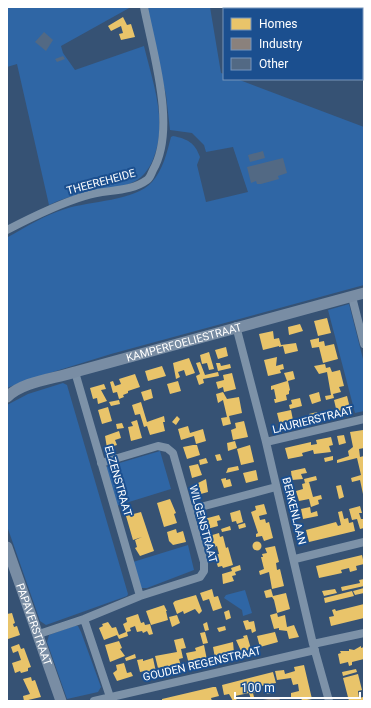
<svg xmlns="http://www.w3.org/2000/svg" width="371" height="708" font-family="Roboto,sans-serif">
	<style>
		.green { fill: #2f66a5 }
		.homes { fill: #e9c46a }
		.industry { fill: #8a817c }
		.building { fill: #526984 }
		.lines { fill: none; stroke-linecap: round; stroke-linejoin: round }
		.street { stroke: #7d92a8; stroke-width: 8 }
		.secondary { stroke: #798da4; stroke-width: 11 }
		.labels { text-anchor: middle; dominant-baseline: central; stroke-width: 4; stroke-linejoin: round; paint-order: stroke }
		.street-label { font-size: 11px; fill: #fff; stroke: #1b4f8f }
	</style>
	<rect width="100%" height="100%" fill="#365274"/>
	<path class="green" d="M7 7H131L61 46 63 53 75 70 144 46C153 84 169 124 152 162 146 174 139 181 126 185 101 192 72 193 49 205L17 64 7 67Z
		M145 7H210L221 73 224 74V79H237L364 127V285L111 354 27 380 7 388 8 237C26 227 45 215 65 209 89 201 136 201 152 182 163 170 167 152 171 137L173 136C188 139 195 143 200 157L197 165 206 202 248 192 233 147 206 152 204 145 192 133 170 130 166 95Z
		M349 304 364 363V411L355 413 328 310Z
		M63 383 67 385 128 594 127 596 46 625 40 621 7 526V405L28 394Z
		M160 451 171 489 116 506 106 467Z
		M188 545 194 570 147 588H141L133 562Z
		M245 590 252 613 243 616 242 610 224 598 226 595Z
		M74 626H78L81 632 101 687 98 692 67 699 47 642 49 635Z"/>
	<path class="homes" d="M123 17 127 25 131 24 135 37 121 40 119 34 123 33 121 26 111 31 108 26Z
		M327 318 331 333 318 336 314 321Z
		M300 324 303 331 289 335 288 327Z
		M273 331 274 339 279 338 281 345 296 343 298 351 285 354 283 346 279 347V346L263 350 259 334Z
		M319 338V342L324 341 325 346 334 344 338 359 323 363 319 347 312 348 310 340Z
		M226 347 228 356 218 359 215 350Z
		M209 352 214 369 209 370 207 363 202 364 200 355Z
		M277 357 276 366 283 364 284 369 280 370 281 373 268 376 264 360Z
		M189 358 195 373 186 376 184 370 178 372 180 377 176 379 173 363Z
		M200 362 205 375 218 372 219 376 203 379 204 383 199 385 196 376 200 374 196 363Z
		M216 363H220L221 366 230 364 231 368 218 371Z
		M325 364 326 368 330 367 332 372 340 370 344 386 339 387 341 392 333 394 334 398 326 400 325 396 331 395 327 372 319 374 314 366Z
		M162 366 166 376 148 381 145 371Z
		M293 371 295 379 288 381 290 390 289 391V394L286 395 287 400 275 403 274 399H276L274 389 271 390V386L287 381 284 373Z
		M232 373 236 389 224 392 223 387 218 389 216 382 224 380 223 375Z
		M135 374 140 387 128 391V393L123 395 124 397 119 399 117 392 113 393 110 382 113 381 115 386 121 384 119 379Z
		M178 381 181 391 170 394 167 384Z
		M104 384 106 389 101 390 107 401 98 404 97 398 93 399 90 388Z
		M151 389 153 398 144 401 141 392Z
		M223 392 227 399 239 397 242 413 229 416 231 424 223 426 221 418 227 417 223 400 218 403 216 394Z
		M319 392 321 401 312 404 309 395Z
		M347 396 351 412 341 414 342 416 338 417 334 400Z
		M300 398 302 406 290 409 289 405 292 404 291 400Z
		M119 400 120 404 111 406 109 402Z
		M141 402 147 422 164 416 165 422H163L165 431 150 435 147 426 144 427 140 414 135 415 132 405Z
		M108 407 112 421 102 424 98 410Z
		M291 410 294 425 281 429 277 413Z
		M317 412 319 419 311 421 312 424 306 425V421L311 420 309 414Z
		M177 416 180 419 176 425 172 422Z
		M137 420 142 438 131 441 128 427 133 426 131 422Z
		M244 421 248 437 233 440 231 430 236 428 235 423Z
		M122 423 124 428 117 429 116 424Z
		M188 426 190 433 203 429 206 441 196 444 194 436 181 440 178 429Z
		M363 430 364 448 359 449 360 457 364 456 363 494 360 480 352 482 351 478 361 475 357 458 337 463V460L349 456 348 451 353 447 350 432Z
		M119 431 121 438 115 440 117 445 107 448 105 436Z
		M344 435 346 443 339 445 337 436Z
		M331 437 333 445 329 446 331 452 314 454 313 450 302 453 303 456 288 459 285 448 311 442V445L317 444 316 440Z
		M235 441 237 448 228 451 227 443Z
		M193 445H197L200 455 187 459 183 447Z
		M250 445 254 462 241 465 237 449Z
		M220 454 222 460 217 461 215 455Z
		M333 456V460L325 462 324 458Z
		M206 458 208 463 200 465 199 460Z
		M198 464 202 475 192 478 189 466Z
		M238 466 239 470 226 473 228 468Z
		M305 468 307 473 301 474 303 479 292 480 291 471Z
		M256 470 258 480 246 483 243 473Z
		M316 476 317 480 305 483 304 479Z
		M226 478V480L230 479 232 486 224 488 221 479Z
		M206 479 208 492 197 495 194 485Z
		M309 482 313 497 321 495 322 499 318 500 319 504 311 507 309 499 299 501 296 491 303 489 302 484Z
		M341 485 344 497 339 499 336 486Z
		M170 499 176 513 174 514 177 523 164 527 157 503Z
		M264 504 267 514 259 516 260 520 265 519 266 523 269 522 273 538 264 541 262 536 256 537V534L258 533 251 512 256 510 255 506Z
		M360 506 362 513H359L361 519H363L364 528 360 529 357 519 352 520 349 509Z
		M310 507 311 513 317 511 318 516 303 519 301 509Z
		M240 510 243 522 237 524 236 521 232 522 230 513Z
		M342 511 344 519 348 518 349 523 353 522 355 531 309 542 306 530 336 522 338 526 341 525 338 512Z
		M141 512 154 551 140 556 135 548 137 547 135 540 142 537 133 540 126 516Z
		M219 515 221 520 217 521 218 526 207 529 204 519Z
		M245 523 246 527 239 529 238 525Z
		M230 526 231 530 222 532 221 529Z
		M176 529 177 533 183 531 186 542 173 545 169 541 167 532Z
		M219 533 220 537 223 536 226 548 228 547 233 565 223 568 222 566 218 567 214 555 219 554 217 546 212 548 209 536Z
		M252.5 546a4.5 4.5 0 1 1 9 0a4.5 4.5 0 1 1-9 0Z
		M275 546 279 562 276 563 277 570 280 569 284 586 272 589 269 572 260 575 259 571 264 569 261 557H263L262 554 267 553 265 548Z
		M362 555 364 564 356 566 357 570 350 572 349 568 341 570 342 573 319 578 316 566Z
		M240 565 241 570 235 572 236 575 232 576 234 581 223 584 222 574 232 571 231 568Z
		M364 579V586L342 591 341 587 360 583 359 580Z
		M364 588V593L355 595 353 591Z
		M212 589 214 597 218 596 222 608 213 611 209 599 203 601 200 593Z
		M271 589 273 596 286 593 290 609 277 613 278 617 285 615 287 627 294 625 299 637 289 639 287 631 279 630V628L274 629 270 615 277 613 274 600 272 597 266 598 264 591Z
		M335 589 337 593 324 596 322 591Z
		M352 591 354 596 325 603 324 598Z
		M196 595 202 611 199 614 195 609 184 614 183 611 177 614 173 603 175 601Z
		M364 604V618L331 626 329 617 334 616 332 610 335 609 336 611Z
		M164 605 167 611H166L168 620 151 625 146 611Z
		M229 610 231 618 226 620 224 612Z
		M12 613 15 623 13 624 14 627 17 626 20 635 8 639 7 614Z
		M138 614 141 623 144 622 145 625 150 624 153 634 149 635 147 631 143 633 142 631 137 632 135 626 130 628 131 631 127 632 128 636 119 639 117 635 104 640 99 628 103 626 102 624 108 622 112 628 116 627 119 635 126 632 123 624 127 622 126 618Z
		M177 615 180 623 172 627 169 617Z
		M248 620 249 622 254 621 256 631 252 633 251 629 246 630 243 621Z
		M207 622 209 630 205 631 203 624Z
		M225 626 226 630 219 632 217 628Z
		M205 632 208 643 203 644 200 633Z
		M275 632 278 642 260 647 257 636Z
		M247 635 251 649 243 652 241 651 236 640 244 638 243 636Z
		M183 638 186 648 181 649 183 658 179 659 181 666 163 670 162 667 158 668 155 656 177 652 174 640Z
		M119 641 122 648 120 649 125 656 110 662 105 645Z
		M233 642 234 653 215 658 213 647Z
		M19 644 21 649 24 648 31 667 28 668V671L21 673 20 671 15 673 12 663 21 660 18 651 13 653 11 647Z
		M204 645 207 660 198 662 197 664H189L186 653 196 651 195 648Z
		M361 646V648L364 647V659L352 662V665L349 666 348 662 340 664 338 654 341 653 340 651H349V649L354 650Z
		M135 654 136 658 126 661 125 658Z
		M153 658 156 672 147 675 145 671 140 672 137 660 143 659V661Z
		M124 663 127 673 131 672 133 676 117 681 113 673 117 670 116 665Z
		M304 665 312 699 302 701 301 697 293 699 291 698V693L299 691 298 684 293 685 291 678 277 680 275 671 284 670 285 674 295 671 294 667Z
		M356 669 357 672 343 676 342 672Z
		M273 672 276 683 269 684 271 693 267 694 265 685 254 688 255 692 253 693 254 697 251 699 249 693 235 696 237 701H233L229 694 224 695 222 685Z
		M358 674 362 690 358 691 359 698 363 697 364 701H349L343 678Z
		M31 677 32 681 35 680 41 697 24 701 23 696 30 694 23 679Z
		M213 687H216L219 696 211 698 212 701 205 700 162 701V699Z"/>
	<path class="industry" d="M279 697 280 701H263V700Z"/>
	<path class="building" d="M44 32 53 40 46 51 35 42Z
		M63 56 65 59 57 62 55 59Z
		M263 151 265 158 250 162 248 155Z
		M283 158 287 173 278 176 279 179 261 184H257L256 181 251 183 247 167Z"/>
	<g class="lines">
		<path class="street" d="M281 7 286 9
			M362 33H364
			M7 230C32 217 58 204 85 196 105 189 129 193 147 180 150 178 151 174 153 170 177 129 153 53 144 7
			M352 297 364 344
			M236 326 266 442 313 644 329 701
			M75 372 140 596
			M266 442 364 419
			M189 510 276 487
			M295 559 364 542
			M84 619 111 700
			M39 634 84 619 140 596 200 577 204 571V562L173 453 167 448 158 446 101 463
			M313 644 364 633
			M94 701 315 650"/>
		<g class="secondary">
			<path id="s1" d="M7 397C23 381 54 379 75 372L364 293"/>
			<path id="s2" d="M7 547 61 701"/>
		</g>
	</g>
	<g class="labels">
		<g class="street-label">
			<text transform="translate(101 182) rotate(-15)">THEEREHEIDE</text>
			<text stroke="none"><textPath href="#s1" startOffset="186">KAMPERFOELIESTRAAT</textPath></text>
			<text transform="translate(313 420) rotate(-14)">LAURIERSTRAAT</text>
			<text transform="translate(118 481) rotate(74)">ELZENSTRAAT</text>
			<text transform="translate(294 511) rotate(76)">BERKENLAAN</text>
			<text transform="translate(203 524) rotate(75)">WILGENSTRAAT</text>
			<text stroke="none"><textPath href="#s2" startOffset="82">PAPAVERSTRAAT</textPath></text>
			<text transform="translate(202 664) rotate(-13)">GOUDEN REGENSTRAAT</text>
		</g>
	</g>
	<rect width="371" height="708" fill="none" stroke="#ffffff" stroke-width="16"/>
	<rect x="223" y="8" width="140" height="72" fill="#1b4f8f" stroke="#7695bc"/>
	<rect x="231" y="18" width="20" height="12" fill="#e9c46a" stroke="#7695bc"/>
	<text x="259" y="28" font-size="12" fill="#ffffff">Homes</text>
	<rect x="231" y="38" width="20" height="12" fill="#8a817c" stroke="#7695bc"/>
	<text x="259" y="48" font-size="12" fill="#ffffff">Industry</text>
	<rect x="231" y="58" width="20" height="12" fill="#526984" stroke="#7695bc"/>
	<text x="259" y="68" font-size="12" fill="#ffffff">Other</text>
	<path d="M235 692v6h125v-6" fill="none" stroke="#ffffff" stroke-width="2"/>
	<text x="241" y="692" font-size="12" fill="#ffffff" stroke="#1b4f8f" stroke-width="3" paint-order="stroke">100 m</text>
</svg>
